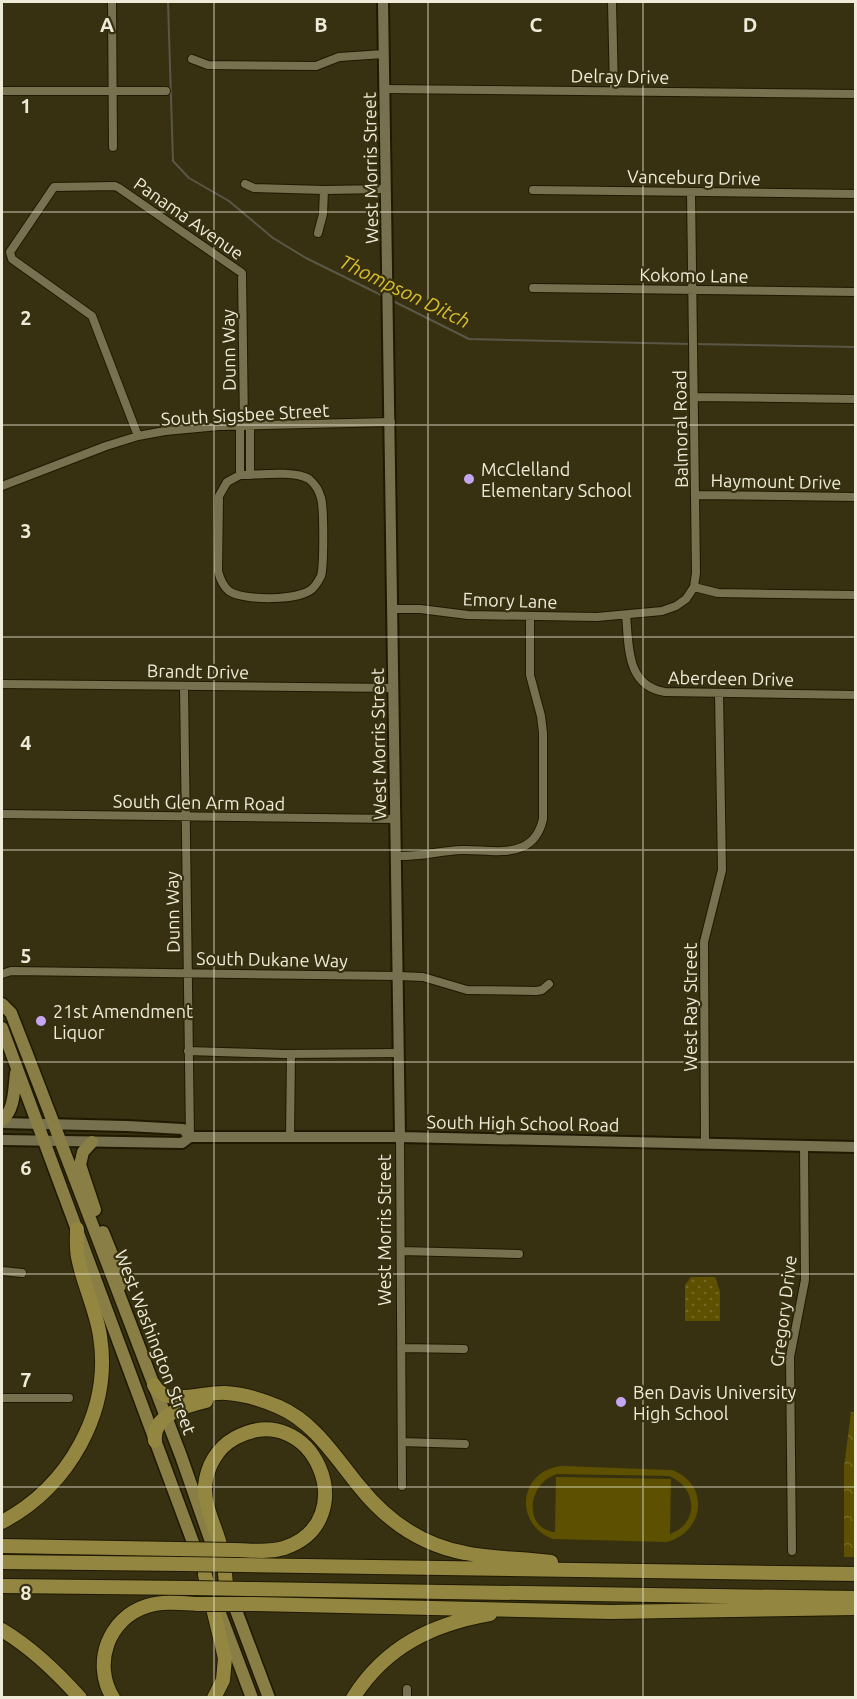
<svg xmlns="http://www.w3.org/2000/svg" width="857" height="1699" font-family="Ubuntu,sans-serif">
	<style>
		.green { fill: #5d5000; fill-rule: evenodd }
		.forest { fill: url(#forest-crowns) }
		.park { fill: url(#park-dots) }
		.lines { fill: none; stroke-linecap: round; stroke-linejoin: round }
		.stream { stroke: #5a5748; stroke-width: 2 }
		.street-casing { stroke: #1f1900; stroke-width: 10 }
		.secondary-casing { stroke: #1f1900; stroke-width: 14 }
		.primary-casing { stroke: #1f1900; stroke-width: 15 }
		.highway-casing { stroke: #1f1900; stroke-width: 16 }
		.street { stroke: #777150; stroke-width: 8 }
		.secondary { stroke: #777150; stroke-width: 10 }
		.primary { stroke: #887e46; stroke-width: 12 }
		.highway { stroke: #938640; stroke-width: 14 }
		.highway-bridge-casing { stroke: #1f1900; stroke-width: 16; stroke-linecap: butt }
		.highway-bridge { stroke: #938640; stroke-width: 14 }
		.grid { fill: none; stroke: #eeebd9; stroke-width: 1.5; stroke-opacity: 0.55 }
		.poi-dot { fill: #c6a6f0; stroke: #373111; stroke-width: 2 }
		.labels { text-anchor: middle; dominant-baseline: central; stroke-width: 4.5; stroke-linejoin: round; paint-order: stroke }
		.street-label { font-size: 18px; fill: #eeebd9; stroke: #373111 }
		.poi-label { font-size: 18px; fill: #eeebd9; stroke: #373111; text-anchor: start }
		.water-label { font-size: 20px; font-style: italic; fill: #d8bf2b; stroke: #373111 }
		.grid-label { font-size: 20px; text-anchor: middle; font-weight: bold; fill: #eeebd9; stroke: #373111; stroke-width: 4.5; stroke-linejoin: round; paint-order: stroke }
	</style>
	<defs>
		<pattern id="forest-crowns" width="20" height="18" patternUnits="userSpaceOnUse" patternTransform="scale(1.5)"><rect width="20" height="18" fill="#5d5000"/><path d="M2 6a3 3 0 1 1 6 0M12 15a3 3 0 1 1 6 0" fill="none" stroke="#756925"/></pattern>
		<pattern id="park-dots" width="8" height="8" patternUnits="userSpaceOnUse" patternTransform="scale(1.5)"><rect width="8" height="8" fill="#5d5000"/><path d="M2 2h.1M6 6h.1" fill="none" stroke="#756925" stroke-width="1.8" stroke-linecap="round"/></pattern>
	</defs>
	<rect width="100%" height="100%" fill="#373111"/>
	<path class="green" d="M561 1466 672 1470C711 1485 704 1532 667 1542L553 1539C513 1524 519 1471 561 1466ZM557 1474 669 1476C697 1487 700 1523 670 1534L671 1479 556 1477 555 1532C523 1529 527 1483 557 1474Z"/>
	<path class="forest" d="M851 1412H856V1557H844V1467Z"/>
	<path class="park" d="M691 1277H715L720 1291V1321H685V1285Z"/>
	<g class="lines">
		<path class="stream" d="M168 2 173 161 189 178 229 201 273 238 306 258 383 296
			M391 300 469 339 691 344
			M696 344 856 347"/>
		<defs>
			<path id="street" d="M112 2 113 147
				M612 2 614 91
				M192 59 208 65 316 66 339 57 384 54
				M385 89 856 94
				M2 91H166
				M245 184 254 188 324 190 386 189
				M533 190 856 194
				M318 233 323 214 324 190
				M533 288 856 292
				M694 397 856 399
				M240 426V475
				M250 426V475
				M138 436 92 316 12 259 10 252 54 187 115 186 119 188 242 273 244 426
				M240 475C258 475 294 470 309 479 315 484 319 490 321 498 324 508 324 566 321 576 319 580 316 585 313 588 301 601 243 601 229 591 223 586 220 579 218 571L219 496 227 482Z
				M2 486 106 446 138 436 165 431 219 426 391 422
				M695 495 856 497
				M694 587 718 593 856 595
				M393 609H420L468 615 597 617 662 611 676 606 686 599 694 587 696 573 691 192
				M626 615C629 646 626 686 665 692L856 695
				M2 684 394 688
				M184 686 190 1137
				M2 814 396 819
				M396 856C419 857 439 851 461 850 480 849 504 855 522 847 534 842 540 832 543 819V733L541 716 530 675V616
				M2 974 11 971 398 976 423 977 467 990 536 991 542 990 549 984
				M188 1051 284 1054 399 1053
				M290 1137 291 1054
				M400 1137 402 1486
				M705 1143 704 942 722 870 719 693
				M401 1251 519 1254
				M2 1271 22 1273
				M401 1348 464 1349
				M2 1398H69
				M402 1442 465 1444
				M792 1551 790 1357 805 1280 804 1147
				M407 1698V1689"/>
			<path id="secondary" d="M383 2 400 1137
				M2 1123 127 1126 183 1129 190 1137
				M2 1140 182 1143 190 1137H400L856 1147"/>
			<path id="primary" d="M2 1004 11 1013 27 1054 181 1456 216 1556
				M2 1028 204 1572
				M2 1120C15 1110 14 1088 16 1073
				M92 1142 83 1152 80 1165 95 1210
				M103 1232 118 1269 120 1286
				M225 1581 269 1698
				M218 1608 252 1698"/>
			<path id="highway" d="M154 1385C166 1408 205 1391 226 1393 243 1394 263 1400 279 1407 314 1422 336 1458 359 1486 386 1520 422 1545 465 1553 493 1559 522 1558 551 1562
				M155 1441C152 1415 185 1406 206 1401
				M2 1522C68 1487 112 1412 100 1336 96 1309 83 1284 78 1257 76 1248 77 1238 77 1229
				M2 1546 177 1549
				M2 1562 183 1564
				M239 1565 856 1574
				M205 1575 225 1658 223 1680 214 1698
				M226 1584C225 1572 224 1560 221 1548 216 1527 204 1508 205 1486 207 1466 217 1448 235 1438 312 1396 366 1521 284 1548 268 1553 250 1550 234 1550
				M2 1586 192 1588
				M248 1589 856 1598
				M254 1604 611 1612 856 1608
				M2 1630C32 1648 56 1671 80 1698
				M113 1698C92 1664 108 1618 147 1606 163 1601 181 1603 198 1604
				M353 1698C385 1647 432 1624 490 1614"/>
		</defs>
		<use href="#street" class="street-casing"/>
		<use href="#secondary" class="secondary-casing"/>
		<use href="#primary" class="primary-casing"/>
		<use href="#highway" class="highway-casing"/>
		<use href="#street" class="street"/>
		<use href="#secondary" class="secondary"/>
		<use href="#primary" class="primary"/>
		<use href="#highway" class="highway"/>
		<defs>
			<path id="highway-bridge" d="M177 1549 234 1550
				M183 1564 239 1565
				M192 1588 248 1589
				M198 1604H254"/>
		</defs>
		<use href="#highway-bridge" class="highway-bridge-casing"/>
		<use href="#highway-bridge" class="highway-bridge"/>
	</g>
	<path class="grid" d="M214 2V1698M428 2V1698M643 2V1698M2 212H856M2 425H856M2 637H856M2 850H856M2 1062H856M2 1274H856M2 1487H856"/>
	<g class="poi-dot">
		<circle cx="469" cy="479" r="6"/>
		<circle cx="41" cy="1021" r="6"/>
		<circle cx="621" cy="1402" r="6"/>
	</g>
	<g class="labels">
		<g class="street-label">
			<text transform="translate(620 76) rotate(1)">Delray Drive</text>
			<text transform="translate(370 168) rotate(-91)">West Morris Street</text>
			<text transform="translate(694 177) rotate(1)">Vanceburg Drive</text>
			<text transform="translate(189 218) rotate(35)">Panama Avenue</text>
			<text transform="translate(694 275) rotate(1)">Kokomo Lane</text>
			<text transform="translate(228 350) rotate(-91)">Dunn Way</text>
			<text transform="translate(245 414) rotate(-3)">South Sigsbee Street</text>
			<text transform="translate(680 429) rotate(-91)">Balmoral Road</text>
			<text transform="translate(776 481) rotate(1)">Haymount Drive</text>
			<text transform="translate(510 600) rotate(2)">Emory Lane</text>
			<text transform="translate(198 671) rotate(1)">Brandt Drive</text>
			<text transform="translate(731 678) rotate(1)">Aberdeen Drive</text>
			<text transform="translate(378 744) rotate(-91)">West Morris Street</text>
			<text transform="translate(199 802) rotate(1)">South Glen Arm Road</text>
			<text transform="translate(172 912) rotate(-91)">Dunn Way</text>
			<text transform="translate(272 959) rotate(1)">South Dukane Way</text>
			<text transform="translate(690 1007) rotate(-90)">West Ray Street</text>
			<text transform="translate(523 1123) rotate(1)">South High School Road</text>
			<text transform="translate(384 1230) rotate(-90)">West Morris Street</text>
			<text transform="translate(783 1311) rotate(-83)">Gregory Drive</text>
			<text transform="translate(156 1342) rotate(69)">West Washington Street</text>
		</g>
		<g class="poi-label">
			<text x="481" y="469">McClelland<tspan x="481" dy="21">Elementary School</tspan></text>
			<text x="53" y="1011">21st Amendment<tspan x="53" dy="21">Liquor</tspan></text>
			<text x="633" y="1392">Ben Davis University<tspan x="633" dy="21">High School</tspan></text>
		</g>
		<g class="water-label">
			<text transform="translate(405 291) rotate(26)">Thompson Ditch</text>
		</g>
	</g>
	<g class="grid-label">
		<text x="107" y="32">A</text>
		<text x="321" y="32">B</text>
		<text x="536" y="32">C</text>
		<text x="750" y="32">D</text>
		<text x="26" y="113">1</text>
		<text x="26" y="325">2</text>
		<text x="26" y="538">3</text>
		<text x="26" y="750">4</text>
		<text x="26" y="963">5</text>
		<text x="26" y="1175">6</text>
		<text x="26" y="1387">7</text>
		<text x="26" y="1600">8</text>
	</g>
	<rect width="857" height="1699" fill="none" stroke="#eeebd9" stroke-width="6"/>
</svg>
